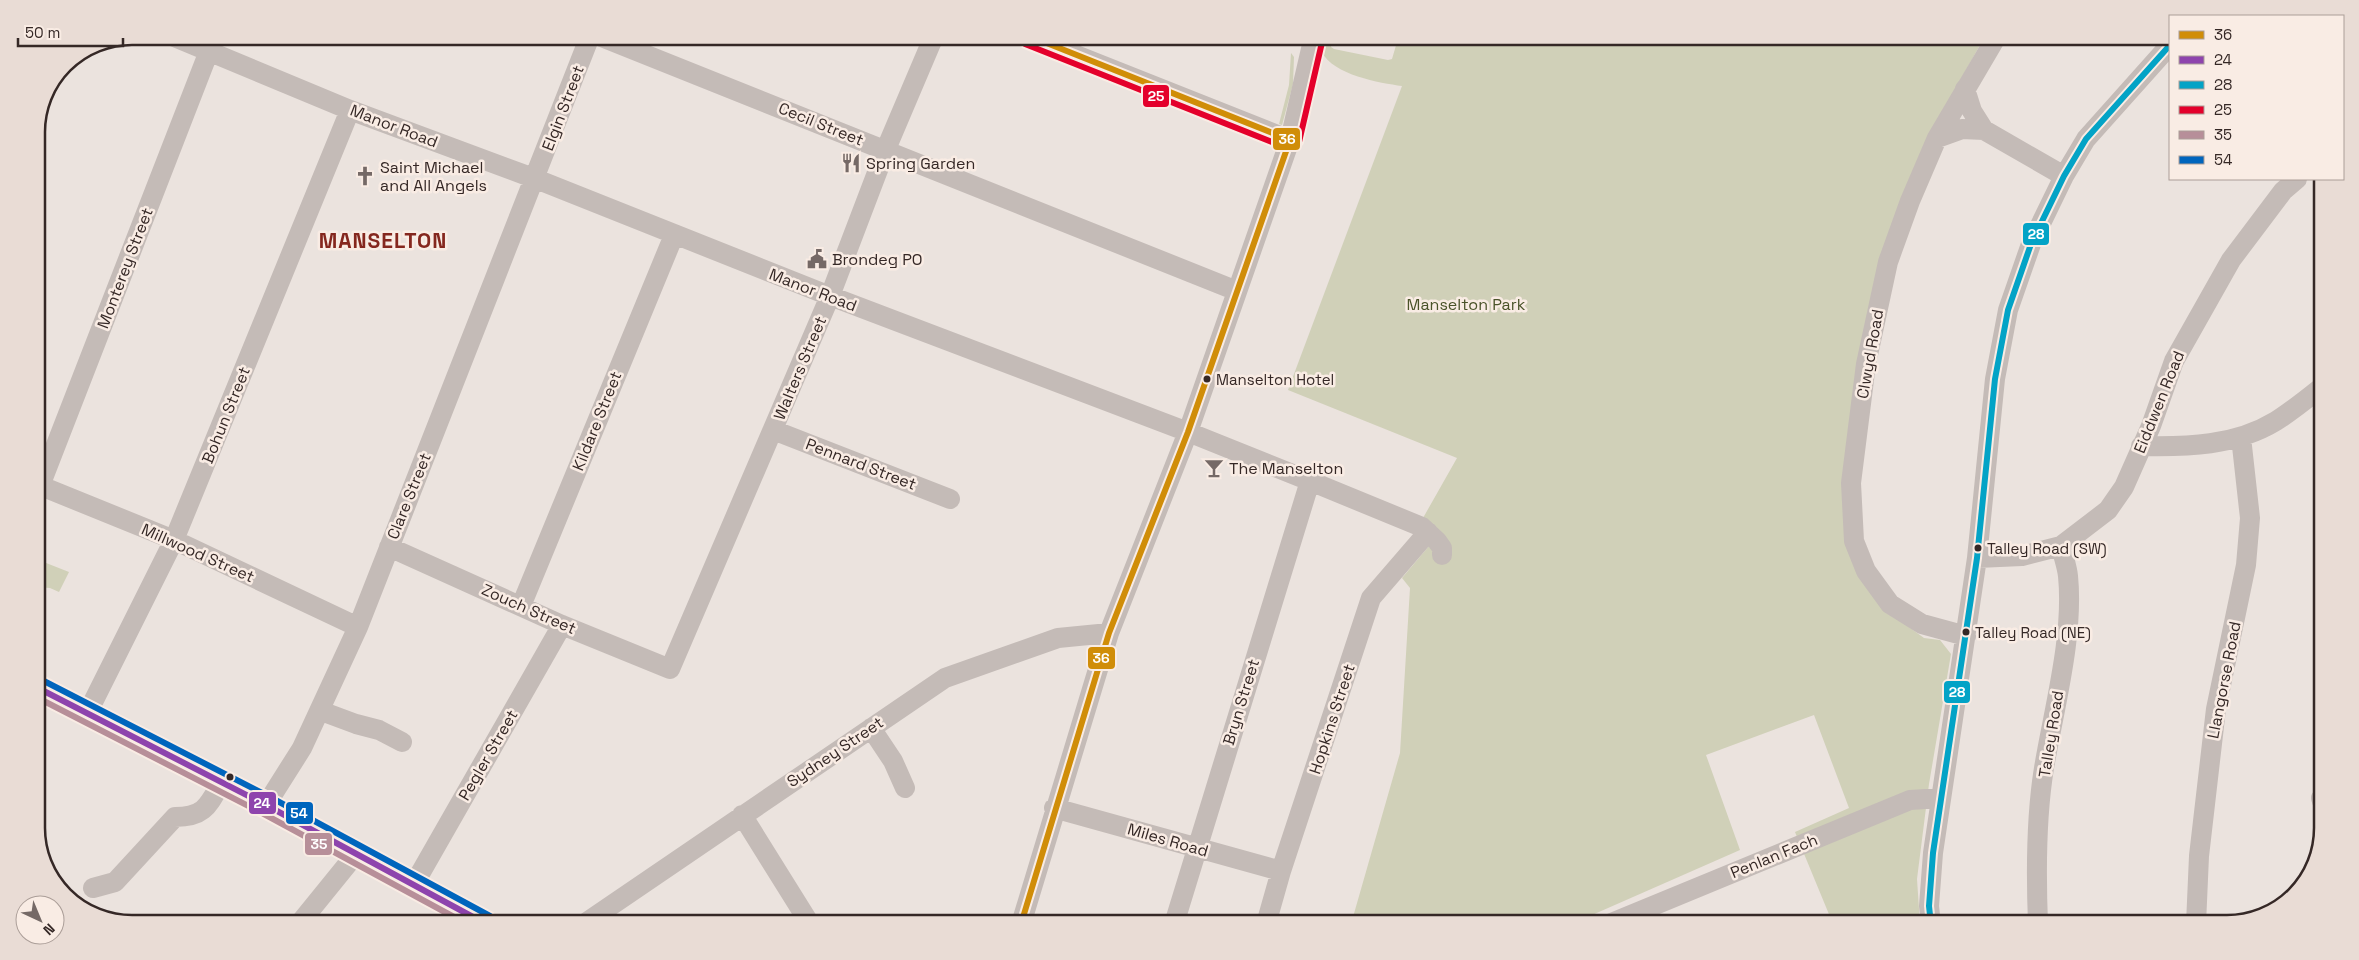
<svg xmlns="http://www.w3.org/2000/svg" width="2359" height="960" font-family="'Space Grotesk',sans-serif">
	<style>
		.green { fill: #d0d0b8 }
		.lines { fill: none; stroke-linecap: round; stroke-linejoin: round }
		.minor { stroke: #c4bbb7; stroke-width: 20 }
		.bus-1-casing { stroke: #f9ece4; stroke-width: 10 }
		.bus-2-casing { stroke: #f9ece4; stroke-width: 10 }
		.bus-3-casing { stroke: #f9ece4; stroke-width: 10 }
		.bus-4-casing { stroke: #f9ece4; stroke-width: 10 }
		.bus-5-casing { stroke: #f9ece4; stroke-width: 10 }
		.bus-6-casing { stroke: #f9ece4; stroke-width: 10 }
		.bus-1 { stroke: #d08d08; stroke-width: 6 }
		.bus-2 { stroke: #8e44ad; stroke-width: 6 }
		.bus-3 { stroke: #03a3c6; stroke-width: 6 }
		.bus-4 { stroke: #e4002b; stroke-width: 6 }
		.bus-5 { stroke: #b78f99; stroke-width: 6 }
		.bus-6 { stroke: #0065bd; stroke-width: 6 }
		.bus-dot { fill: #352826; stroke: #f9ece4; stroke-width: 2 }
		.labels { text-anchor: middle; dominant-baseline: central; stroke-width: 5; stroke-linejoin: round; paint-order: stroke }
		.bus-label { font-size: 15px; fill: #352826; stroke: #f9ece4; text-anchor: start }
		.street-label { font-size: 16px; fill: #352826; stroke: #f9ece4 }
		.poi-label { font-size: 16px; fill: #352826; stroke: #f9ece4; text-anchor: start }
		.park-label { font-size: 16px; fill: #4a5329; stroke: #f9ece4 }
		.district-label { font-size: 21px; font-weight: bold; letter-spacing: 1px; fill: #85271e; stroke: #f9ece4 }
		.rim { fill: none; stroke: #352826; stroke-width: 2.5 }
		.line-badge { stroke: #f9ece4; stroke-width: 2 }
		.badge-label { font-size: 14px; text-anchor: middle; font-weight: bold; fill: #fff }
	</style>
	<rect width="100%" height="100%" fill="#ebe3de"/>
	<path class="green" d="M1326 36H1333L1331 47 1334 49 1388 60 1392 59 1397 42 1403 44 1410 36H1985L1941 115 1905 191 1844 512 1887 611 1924 638 1940 640 1951 654 1929 784 1917 879 1920 924H1833L1795 832 1849 808 1814 715 1706 755 1740 850 1583 919 1585 924H1351L1400 753 1410 588 1402 578 1429 546 1423 518 1457 458 1288 390 1402 86C1380 83 1333 75 1322 52Z
		M1291 53 1294 57 1293 84 1282 125 1279 124 1289 85Z
		M36 559 69 572 59 592 50 588 36 587Z"/>
	<g class="lines">
		<path class="minor" d="M172 36 350 110 536 179 830 296 1188 432 1310 481 1422 527 1437 541 1442 548V555
			M599 36 1237 291
			M1028 36 1290 140
			M1965 89 1972 111 1984 130 2064 176
			M1937 138 1962 129 1984 130
			M773 430 950 499
			M2141 446C2187 447 2235 446 2276 421 2292 411 2308 398 2323 386
			M36 484 174 540 358 627
			M40 486 209 51
			M389 547 562 625 670 669 830 296 886 149 934 36
			M1977 558 2022 556 2061 546 2108 510 2124 487 2151 426 2174 361 2231 260 2283 191 2297 179
			M521 606 674 235
			M1966 636 1922 624 1890 604 1866 571 1854 541 1851 483 1866 364 1888 262 1910 201 1937 138 1997 36
			M36 687 266 805 486 924
			M321 711 356 724 379 730 402 742
			M87 714 174 540 350 110
			M871 728 893 761 905 788
			M2321 798 2323 804
			M266 805 302 748 358 627 590 36
			M1054 808 1281 871
			M742 815 810 924
			M413 886 562 625
			M93 888 115 882 175 817C204 817 208 806 221 783
			M299 924 355 855
			M584 924 945 678 1058 638 1109 633
			M1021 924 1109 633 1188 432 1290 140 1314 36
			M1174 924 1310 481
			M1266 924 1281 871 1371 598 1428 532
			M1609 924 1910 800 1941 798
			M1931 924 1929 906 1933 853 1977 558 1995 379 2008 310 2031 244 2064 176 2086 139 2170 45
			M2038 924C2036 874 2036 817 2044 768 2054 708 2074 636 2068 576 2067 566 2063 556 2061 546
			M2196 924 2199 856 2216 709 2246 565 2250 518 2241 437"/>
		<defs>
			<path id="bus-1" d="M1021 924 1109 633 1188 432 1290 140 1029 36"/>
			<path id="bus-2" d="M36 687 266 805 486 924"/>
			<path id="bus-3" d="M1931 924 1929 906 1933 853 1977 558 1995 379 2008 310 2031 244 2064 176 2086 139 2170 45"/>
			<path id="bus-4" d="M1025 44 1287 148
				M1299 142 1323 38"/>
			<path id="bus-5" d="M36 697 262 813 467 924"/>
			<path id="bus-6" d="M40 679 270 797 490 916"/>
		</defs>
		<use href="#bus-1" class="bus-1-casing"/>
		<use href="#bus-2" class="bus-2-casing"/>
		<use href="#bus-3" class="bus-3-casing"/>
		<use href="#bus-4" class="bus-4-casing"/>
		<use href="#bus-5" class="bus-5-casing"/>
		<use href="#bus-6" class="bus-6-casing"/>
		<use href="#bus-1" class="bus-1"/>
		<use href="#bus-2" class="bus-2"/>
		<use href="#bus-3" class="bus-3"/>
		<use href="#bus-4" class="bus-4"/>
		<use href="#bus-5" class="bus-5"/>
		<use href="#bus-6" class="bus-6"/>
	</g>
	<defs>
		<symbol id="restaurant-bare" viewBox="-9 -9 18 18"><path d="M-5-6h1v4h1v-4h1v4h1v-4h1v5L-1.5 .5V6h-2V.5L-5-1ZM5-6V6H3V1.5H1.5Q1.5-4 5-6Z" fill="#756966" stroke="#f9ece4" stroke-width="2.5" paint-order="stroke"/></symbol>
		<symbol id="church-bare" viewBox="-9 -9 18 18"><path d="M-1.2-6h2.4v3.5h3.3v2.4h-3.3V6h-2.4V-.1h-3.3v-2.4h3.3Z" fill="#756966" stroke="#f9ece4" stroke-width="2.5" paint-order="stroke"/></symbol>
		<symbol id="civic-bare" viewBox="-9 -9 18 18"><path d="M-.6-6.5H3V-4.5H.6V-3L4-1V1h2V6H-6V1h2V-1L-.6-3ZM-1.2 2.5V6h2.4V2.5Z" fill="#756966" stroke="#f9ece4" stroke-width="2.5" paint-order="stroke"/></symbol>
		<symbol id="bar-bare" viewBox="-9 -9 18 18"><path d="M-6-5H6L.8 .8V4.5H3.5V6h-7V4.5H-.8V.8Z" fill="#756966" stroke="#f9ece4" stroke-width="2.5" paint-order="stroke"/></symbol>
	</defs>
	<g fill-rule="evenodd">
		<use href="#restaurant-bare" x="837" y="149" width="28" height="28"/>
		<use href="#church-bare" x="351" y="162" width="28" height="28"/>
		<use href="#civic-bare" x="803" y="245" width="28" height="28"/>
		<use href="#bar-bare" x="1200" y="454" width="28" height="28"/>
	</g>
	<g class="bus-dot">
		<circle cx="1207" cy="379" r="4.5"/>
		<circle cx="1978" cy="548" r="4.5"/>
		<circle cx="1966" cy="632" r="4.5"/>
		<circle cx="230" cy="777" r="4.5"/>
	</g>
	<g class="labels">
		<g class="bus-label">
			<text x="1216" y="379">Manselton Hotel</text>
			<text x="1987" y="548">Talley Road (SW)</text>
			<text x="1975" y="632">Talley Road (NE)</text>
		</g>
		<g class="street-label">
			<text transform="translate(563 108) rotate(-69)">Elgin Street</text>
			<text transform="translate(821 124) rotate(22)">Cecil Street</text>
			<text transform="translate(394 126) rotate(21)">Manor Road</text>
			<text transform="translate(125 268) rotate(-69)">Monterey Street</text>
			<text transform="translate(813 290) rotate(21)">Manor Road</text>
			<text transform="translate(1870 354) rotate(-80)">Clwyd Road</text>
			<text transform="translate(800 368) rotate(-67)">Walters Street</text>
			<text transform="translate(2159 402) rotate(-68)">Eiddwen Road</text>
			<text transform="translate(226 415) rotate(-68)">Bohun Street</text>
			<text transform="translate(597 421) rotate(-68)">Kildare Street</text>
			<text transform="translate(861 464) rotate(21)">Pennard Street</text>
			<text transform="translate(409 496) rotate(-68)">Clare Street</text>
			<text transform="translate(198 553) rotate(24)">Millwood Street</text>
			<text transform="translate(529 609) rotate(24)">Zouch Street</text>
			<text transform="translate(2224 680) rotate(-79)">Llangorse Road</text>
			<text transform="translate(1241 702) rotate(-73)">Bryn Street</text>
			<text transform="translate(1332 719) rotate(-72)">Hopkins Street</text>
			<text transform="translate(2051 734) rotate(-81)">Talley Road</text>
			<text transform="translate(835 752) rotate(-34)">Sydney Street</text>
			<text transform="translate(488 755) rotate(-60)">Pegler Street</text>
			<text transform="translate(1168 840) rotate(16)">Miles Road</text>
			<text transform="translate(1774 856) rotate(-22)">Penlan Fach</text>
		</g>
		<g class="poi-label">
			<text x="866" y="163">Spring Garden</text>
			<text x="380" y="167">Saint Michael<tspan x="380" dy="18">and All Angels</tspan></text>
			<text x="832" y="259">Brondeg PO</text>
			<text x="1229" y="468">The Manselton</text>
		</g>
		<g class="park-label">
			<text x="1466" y="304">Manselton Park</text>
		</g>
		<g class="district-label">
			<text x="383" y="240">MANSELTON</text>
		</g>
	</g>
	<path d="M0 0H2359V960H0ZM132 45H2227A87 87 0 0 1 2314 132V828A87 87 0 0 1 2227 915H132A87 87 0 0 1 45 828V132A87 87 0 0 1 132 45Z" fill="#e9dcd5" fill-rule="evenodd"/>
	<path class="rim" d="M132 45H2227A87 87 0 0 1 2314 132V828A87 87 0 0 1 2227 915H132A87 87 0 0 1 45 828V132A87 87 0 0 1 132 45Z"/>
	<g class="line-badge">
		<rect x="1142" y="84" width="28" height="24" rx="5" fill="#e4002b"/>
		<rect x="1272" y="127" width="29" height="24" rx="5" fill="#d08d08"/>
		<rect x="2022" y="222" width="28" height="24" rx="5" fill="#03a3c6"/>
		<rect x="1087" y="646" width="29" height="24" rx="5" fill="#d08d08"/>
		<rect x="1943" y="680" width="28" height="24" rx="5" fill="#03a3c6"/>
		<rect x="248" y="791" width="29" height="24" rx="5" fill="#8e44ad"/>
		<rect x="285" y="801" width="29" height="24" rx="5" fill="#0065bd"/>
		<rect x="304" y="832" width="29" height="24" rx="5" fill="#b78f99"/>
	</g>
	<g class="badge-label">
		<text x="1156" y="101">25</text>
		<text x="1287" y="144">36</text>
		<text x="2036" y="239">28</text>
		<text x="1101" y="663">36</text>
		<text x="1957" y="697">28</text>
		<text x="262" y="808">24</text>
		<text x="299" y="818">54</text>
		<text x="319" y="849">35</text>
	</g>
	<rect x="2169" y="15" width="175" height="165" fill="#f9ece4" stroke="#ab9e98"/>
	<rect x="2179" y="31" width="25" height="8" fill="#d08d08" stroke="#ab9e98"/>
	<text x="2214" y="40" font-size="15" fill="#352826">36</text>
	<rect x="2179" y="56" width="25" height="8" fill="#8e44ad" stroke="#ab9e98"/>
	<text x="2214" y="65" font-size="15" fill="#352826">24</text>
	<rect x="2179" y="81" width="25" height="8" fill="#03a3c6" stroke="#ab9e98"/>
	<text x="2214" y="90" font-size="15" fill="#352826">28</text>
	<rect x="2179" y="106" width="25" height="8" fill="#e4002b" stroke="#ab9e98"/>
	<text x="2214" y="115" font-size="15" fill="#352826">25</text>
	<rect x="2179" y="131" width="25" height="8" fill="#b78f99" stroke="#ab9e98"/>
	<text x="2214" y="140" font-size="15" fill="#352826">35</text>
	<rect x="2179" y="156" width="25" height="8" fill="#0065bd" stroke="#ab9e98"/>
	<text x="2214" y="165" font-size="15" fill="#352826">54</text>
	<g transform="translate(40 920) rotate(136)"><circle r="24" fill="#f9ece4" stroke="#ab9e98"/>
	<path d="M0-4L9 19L0 12L-9 19Z" fill="#756966"/>
	<text y="-8" font-size="14" font-weight="bold" text-anchor="middle" fill="#352826">N</text>
	</g>
	<path d="M18 38v8h105v-8" fill="none" stroke="#352826" stroke-width="2.5"/>
	<text x="25" y="38" font-size="15" fill="#352826" stroke="#f9ece4" stroke-width="4" paint-order="stroke">50 m</text>
</svg>
